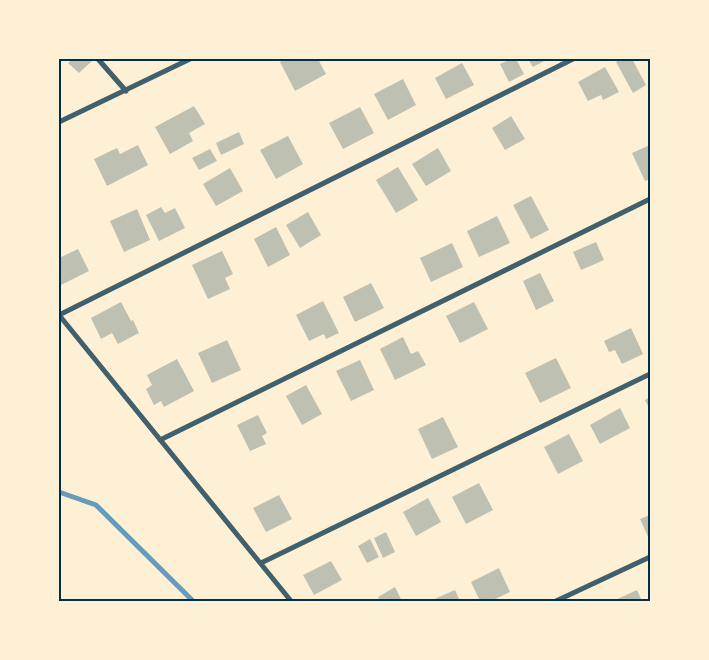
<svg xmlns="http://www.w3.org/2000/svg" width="709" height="660" font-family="'Fira Sans Condensed',sans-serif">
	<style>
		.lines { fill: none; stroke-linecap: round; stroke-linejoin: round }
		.stream { stroke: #669bbc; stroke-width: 5 }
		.building { fill: #bec0b2 }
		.minor { stroke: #3f606c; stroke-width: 5 }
		.neatline { fill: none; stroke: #003049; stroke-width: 2 }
	</style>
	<rect width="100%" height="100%" fill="#fdf0d5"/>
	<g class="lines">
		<path class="stream" d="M59 492 96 505 193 601"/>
	</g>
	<path class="building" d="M73 59H89L92 61 79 73 68 63Z
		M287 59H318L326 74 295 91 280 62Z
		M511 59H516L524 74 509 82 500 64Z
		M528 59H548L533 67Z
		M622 59H632L646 85 633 93 616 62Z
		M462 63 474 85 446 99 435 78Z
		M605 67 619 92 603 100 601 95 588 101 578 82Z
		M403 79 416 105 388 120 374 94Z
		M194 106 205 124 189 133 193 141 170 154 155 127Z
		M360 107 374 133 343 149 329 123Z
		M511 116 525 139 505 150 492 128Z
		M239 132 244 144 221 155 216 143Z
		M288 136 303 164 276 179 260 150Z
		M138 145 148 165 107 186 94 159 117 148 120 154Z
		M650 145V179L645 181 632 153Z
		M438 148 451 171 426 186 412 164Z
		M210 149 217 161 199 170 192 158Z
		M398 167 418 200 396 213 376 180Z
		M230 168 243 191 216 206 203 184Z
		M531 196 549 230 531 239 513 205Z
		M161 207 165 213 175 208 185 228 159 241 146 215Z
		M137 209 150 240 124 252 110 221Z
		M308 212 321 235 300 248 286 225Z
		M497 216 510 243 479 257 467 231Z
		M276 227 290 255 268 267 254 239Z
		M596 242 604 260 581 270 573 252Z
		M452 243 463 267 431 282 420 258Z
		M78 249 89 271 61 285 59 281V258Z
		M222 251 233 274 225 278 230 289 208 299 192 265Z
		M540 273 554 301 536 310 523 281Z
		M371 283 384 308 355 322 343 297Z
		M323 301 339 333 326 339 324 334 309 341 296 315Z
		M121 302 131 321 133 320 139 333 118 344 112 333 101 339 91 318Z
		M474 302 488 329 460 343 446 316Z
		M631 328 643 354 622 364 615 350 609 352 604 341Z
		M403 337 411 354 418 351 426 365 395 380 380 349Z
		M227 340 241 370 212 383 198 353Z
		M556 358 571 388 540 403 525 373Z
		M177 359 194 391 164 407 161 401 154 405 146 389 152 385 147 375Z
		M360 360 374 390 351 401 336 371Z
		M306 385 322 414 302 425 286 396Z
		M650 397V410L645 400Z
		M620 408 630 428 600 444 590 425Z
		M258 415 267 433 262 436 266 444 250 451 237 425Z
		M443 417 458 447 432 459 418 429Z
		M569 434 583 461 558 474 544 447Z
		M479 483 493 510 466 524 452 497Z
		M279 495 292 519 266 532 253 508Z
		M428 498 441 522 416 536 403 512Z
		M650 515V541L640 519Z
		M386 532 395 552 383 558 374 538Z
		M370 539 379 557 367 563 358 546Z
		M331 561 342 580 314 595 303 575Z
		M499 568 510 592 491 601H480L471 582Z
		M395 587 402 601H380L378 597Z
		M455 590 460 601H430Z
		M637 590 642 601H613Z"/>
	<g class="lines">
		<path class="minor" d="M98 59 126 91
			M59 122 190 59
			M59 315 573 59
			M59 315 291 601
			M160 440 650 199
			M261 563 650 374
			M556 601 650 557"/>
	</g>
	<rect width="709" height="660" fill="none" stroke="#fdf0d5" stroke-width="120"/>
	<rect x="60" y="60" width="589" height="540" class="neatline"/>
</svg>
